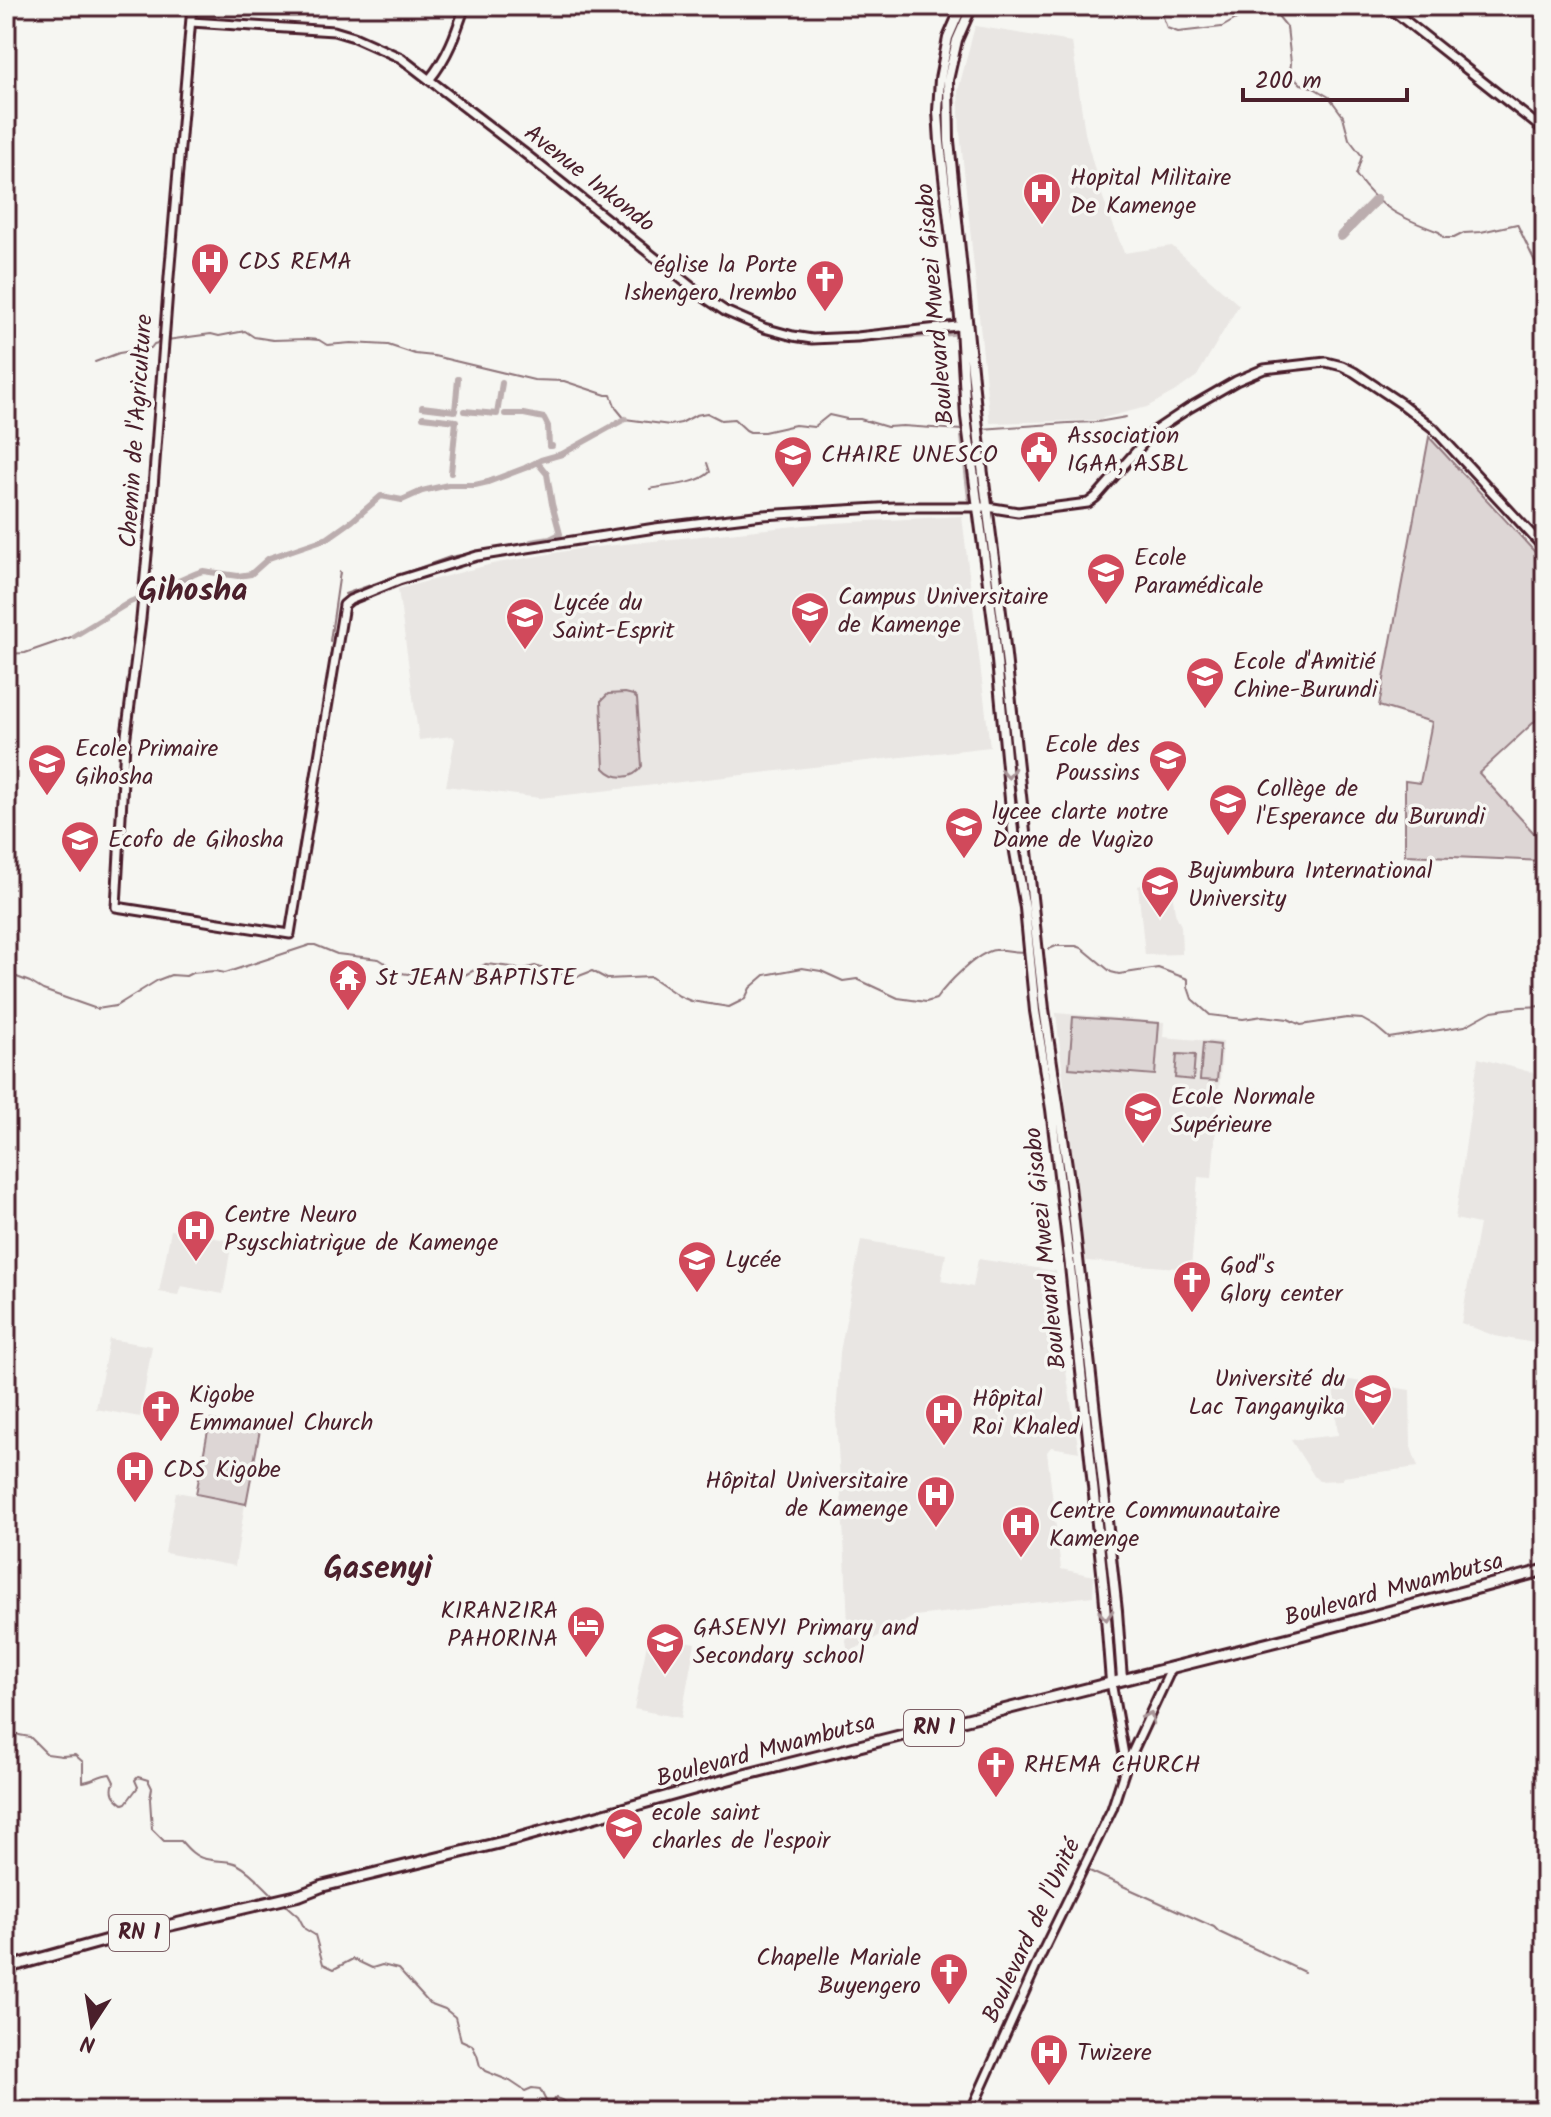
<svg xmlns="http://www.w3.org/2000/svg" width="1551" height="2117" font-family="Kalam,sans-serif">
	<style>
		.built { fill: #e9e6e3 }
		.green { fill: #ddd6d5; stroke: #947a80; stroke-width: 2 }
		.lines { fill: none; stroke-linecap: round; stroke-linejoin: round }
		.stream { stroke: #8e747a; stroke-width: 2 }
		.canal { stroke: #bbadae; stroke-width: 6 }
		.river { stroke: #bbadae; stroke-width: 10 }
		.secondary-casing { stroke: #4a1f2b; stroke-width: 13 }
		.primary-casing { stroke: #4a1f2b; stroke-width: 14 }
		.highway-casing { stroke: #4a1f2b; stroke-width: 15 }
		.secondary { stroke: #f6f6f2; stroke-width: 7 }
		.primary { stroke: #f6f6f2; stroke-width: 8 }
		.highway { stroke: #f6f6f2; stroke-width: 9 }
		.oneway { stroke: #a99598 }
		.labels { text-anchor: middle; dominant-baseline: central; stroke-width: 7; stroke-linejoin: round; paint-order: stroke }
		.shield { fill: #f6f6f2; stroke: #7e6067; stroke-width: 2 }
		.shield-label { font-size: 22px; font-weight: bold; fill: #4a1f2b }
		.poi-label { font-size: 24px; fill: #4a1f2b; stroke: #f6f6f2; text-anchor: start }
		.street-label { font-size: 24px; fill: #4a1f2b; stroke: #f6f6f2 }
		.district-label { font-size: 32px; font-weight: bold; fill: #4a1f2b; stroke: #f6f6f2 }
	</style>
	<rect width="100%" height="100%" fill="#f6f6f2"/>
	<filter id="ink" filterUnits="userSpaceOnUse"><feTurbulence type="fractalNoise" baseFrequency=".0125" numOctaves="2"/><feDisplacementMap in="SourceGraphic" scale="16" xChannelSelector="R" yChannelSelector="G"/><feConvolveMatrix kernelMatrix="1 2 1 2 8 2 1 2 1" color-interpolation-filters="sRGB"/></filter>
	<g filter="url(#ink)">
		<path class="built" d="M975 26 1072 42 1085 133 1100 190 1124 253 1172 246 1239 305 1197 376 1179 389 1147 407 1103 418 1102 420 990 423 960 132 958 91Z
			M962 516 990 747 540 798 446 786 455 739 452 736 419 740 398 589 492 564 578 549 814 524Z
			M1170 875 1175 913 1181 926 1182 954 1145 955 1138 886Z
			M1056 1013 1164 1022 1163 1037 1223 1042 1212 1178 1198 1177 1191 1269 1087 1261 1083 1258Z
			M1478 1058 1545 1076V1345L1495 1336 1461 1323 1479 1224 1455 1219Z
			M171 1230 232 1241 223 1294 181 1286 178 1295 159 1292Z
			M861 1240 946 1254 941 1281 973 1287 978 1259 1056 1271 1064 1359 1079 1452 1051 1447 1047 1452 1061 1569 1094 1576 1093 1596 915 1616 848 1653 846 1641 848 1626 845 1556 836 1418 840 1352Z
			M109 1339 152 1346 140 1417 96 1409Z
			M1332 1377 1410 1390 1411 1447 1418 1467 1343 1477 1342 1480 1319 1481 1314 1476 1291 1440 1338 1435Z
			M176 1492 245 1504 235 1566 165 1553Z
			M649 1634 695 1643 681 1718 634 1709Z"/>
		<path class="green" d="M1429 437 1545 563V712L1479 773 1545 845V861L1405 855V781L1420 783 1432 722 1379 706Z
			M625 693 633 695 637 699 642 766C633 780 615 780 604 768L601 701 608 694Z
			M1073 1017 1159 1023 1155 1075 1069 1068Z
			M1203 1043 1220 1045 1217 1081 1200 1080Z
			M1177 1054 1195 1055 1193 1080 1175 1078Z
			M210 1420 260 1430 246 1504 196 1494Z"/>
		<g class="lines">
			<path class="stream" d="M1159 6 1167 28 1178 32 1222 27 1259 6
				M1270 6 1287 27 1291 63 1290 73 1301 84 1312 87 1329 97 1343 116 1349 139 1362 156 1356 175C1380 209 1402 218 1439 232L1444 238H1454L1464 233 1481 232 1517 224 1537 266 1535 275H1545
				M167 340 211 334 219 336 245 331 254 337 273 340 307 339 319 340 327 345 351 343 388 345 415 354 434 356 534 380 564 381 606 395H611L616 408 625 419 670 425 681 423 696 415 707 413 721 420 734 419 746 430 750 432H764L795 425 814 427 829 415 847 419H860L887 427 903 426 962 430
				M95 362 119 353 151 348 154 344 161 342
				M981 429 1068 423 1098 422 1126 417
				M650 489C668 485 697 485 710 472L707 463
				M941 504 969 502
				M694 520 743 514
				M574 536 620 530
				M345 594 450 557 531 542
				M330 641 340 572
				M6 654 25 653 74 636
				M1049 949 1056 946H1076L1082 948 1111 972 1119 974 1158 968 1188 979V987L1192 999 1210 1015 1243 1019 1263 1016 1288 1019 1301 1025 1347 1018 1362 1019 1376 1027 1389 1038 1465 1026 1492 1011 1521 1007 1545 1006
				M6 973 30 982 43 990 97 1009 116 1006 158 980 171 975 186 976 192 973 215 971 225 973 310 945H315L337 954 379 959 401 973 408 974C426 962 441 971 461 977L486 964 512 967 519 970 535 966 555 973 579 976 592 971 607 979 651 977 679 996 691 1001 729 1007 745 999 750 988 765 975 802 968 821 971 843 981 857 979 898 998 926 1002 936 999C946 985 977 952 995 950 1006 948 1015 954 1027 951
				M6 1727 19 1735 30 1737 47 1754 62 1756 75 1755 83 1762V1782C93 1781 99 1775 110 1774L114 1782C110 1793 114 1797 123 1804L126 1803 138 1787 135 1780 138 1777 148 1780 152 1788 150 1799 152 1829 164 1841H181C188 1849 195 1857 206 1859 218 1862 226 1859 237 1864 252 1872 263 1886 275 1897
				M1085 1869 1214 1927 1219 1932 1304 1972
				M283 1903 298 1916 305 1929 315 1935 323 1964 334 1969 353 1959 372 1968 382 1965 398 1969 429 2003 445 2009 455 2017 461 2040 472 2045 477 2055 480 2066 485 2071 510 2081 525 2091 532 2088 540 2089 547 2103 549 2104 556 2098C563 2100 570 2103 572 2111
				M576 2111C582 2102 591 2105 599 2109V2111"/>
			<path class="canal" d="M872 339 952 333
				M422 407 455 411 458 379
				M464 411 497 414 502 383
				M505 414H524L544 418 548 426 549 446H552
				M423 417 456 421 451 473
				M963 437 970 499
				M531 542 550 539 560 534 552 504 547 474 537 462
				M74 636 130 602 197 573 203 571 238 576 251 574 269 558 328 538 352 521 381 496 402 500 422 491 448 485H475L488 482 525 468 541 460 562 454 625 419"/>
			<path class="river" d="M1341 236 1376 200"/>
			<defs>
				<path id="secondary" d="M192 6 169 277 152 501 141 619 125 743 116 907 290 934 344 605 350 600 399 580 477 556 655 528 763 515 894 507H987L1018 512 1088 503 1096 497 1153 432 1189 408 1236 381 1264 369 1326 362 1342 366 1354 372 1402 404 1433 428 1545 549
					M1387 6 1545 131
					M191 22 334 31 354 37 401 58 528 156 704 297 725 311 764 328 793 336 812 339 857 337 966 325
					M429 80C448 57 456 33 465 6
					M1111 1682 1126 1766
					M971 2111 1041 1955 1112 1809 1126 1766 1172 1667"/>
				<path id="primary" d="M962 6 948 38 940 79 938 111 940 142 961 326 966 417 994 629 1015 852 1025 908 1035 1011 1051 1109 1070 1266 1104 1591 1111 1682
					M972 6 957 40 948 80 949 141 981 459 1003 628 1044 1009 1070 1186 1117 1611 1122 1679"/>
				<path id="highway" d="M6 1968 111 1939 300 1895 323 1886 515 1839 740 1776 1297 1636 1545 1570"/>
			</defs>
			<use href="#secondary" class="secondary-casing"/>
			<use href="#primary" class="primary-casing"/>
			<use href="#highway" class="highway-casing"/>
			<use href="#secondary" class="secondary"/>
			<use href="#primary" class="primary"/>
			<use href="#highway" class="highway"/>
		</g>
		<defs><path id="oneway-chevron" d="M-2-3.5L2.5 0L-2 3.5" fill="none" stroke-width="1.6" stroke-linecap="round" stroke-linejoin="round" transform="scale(2)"/></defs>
		<g class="oneway">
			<use href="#oneway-chevron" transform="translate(1008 773) rotate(85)"/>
			<use href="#oneway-chevron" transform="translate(1106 1615) rotate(86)"/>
			<use href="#oneway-chevron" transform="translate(1149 1717) rotate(-65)"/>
		</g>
	</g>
	<defs>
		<symbol id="hospital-pin" viewBox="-11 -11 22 30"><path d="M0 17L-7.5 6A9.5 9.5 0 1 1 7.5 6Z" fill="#d1495b" stroke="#f6f6f2"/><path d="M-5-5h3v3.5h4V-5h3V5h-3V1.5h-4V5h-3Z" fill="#fff"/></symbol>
		<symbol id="church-pin" viewBox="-11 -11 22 30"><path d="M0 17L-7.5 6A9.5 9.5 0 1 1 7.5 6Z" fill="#d1495b" stroke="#f6f6f2"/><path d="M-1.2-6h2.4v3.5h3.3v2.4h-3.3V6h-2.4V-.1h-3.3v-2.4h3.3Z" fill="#fff"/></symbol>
		<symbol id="civic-pin" viewBox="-11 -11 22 30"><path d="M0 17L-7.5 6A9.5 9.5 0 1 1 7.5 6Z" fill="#d1495b" stroke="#f6f6f2"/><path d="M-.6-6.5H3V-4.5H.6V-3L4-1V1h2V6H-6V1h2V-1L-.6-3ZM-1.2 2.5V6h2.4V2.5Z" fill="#fff"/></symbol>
		<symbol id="university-pin" viewBox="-11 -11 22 30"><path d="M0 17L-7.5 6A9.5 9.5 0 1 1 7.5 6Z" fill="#d1495b" stroke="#f6f6f2"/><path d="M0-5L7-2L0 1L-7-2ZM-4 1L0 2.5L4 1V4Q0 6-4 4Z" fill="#fff"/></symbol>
		<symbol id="school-pin" viewBox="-11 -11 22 30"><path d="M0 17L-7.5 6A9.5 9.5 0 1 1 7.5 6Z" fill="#d1495b" stroke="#f6f6f2"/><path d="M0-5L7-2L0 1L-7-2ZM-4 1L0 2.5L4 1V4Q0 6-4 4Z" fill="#fff"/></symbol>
		<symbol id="temple-pin" viewBox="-11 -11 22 30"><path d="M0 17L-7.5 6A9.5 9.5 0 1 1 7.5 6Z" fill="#d1495b" stroke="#f6f6f2"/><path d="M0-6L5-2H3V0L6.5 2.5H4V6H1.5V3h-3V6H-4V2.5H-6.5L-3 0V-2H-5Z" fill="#fff"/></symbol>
		<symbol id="hotel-pin" viewBox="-11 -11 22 30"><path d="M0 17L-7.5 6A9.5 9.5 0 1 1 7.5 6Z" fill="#d1495b" stroke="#f6f6f2"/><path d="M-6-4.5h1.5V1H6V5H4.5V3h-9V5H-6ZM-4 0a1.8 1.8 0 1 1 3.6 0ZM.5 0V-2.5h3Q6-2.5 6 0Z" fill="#fff"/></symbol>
	</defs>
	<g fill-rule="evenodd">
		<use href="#hospital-pin" x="1020" y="170" width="44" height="60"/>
		<use href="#hospital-pin" x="188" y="240" width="44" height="60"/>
		<use href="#church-pin" x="803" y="257" width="44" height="60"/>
		<use href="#civic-pin" x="1017" y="428" width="44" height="60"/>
		<use href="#university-pin" x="771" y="433" width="44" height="60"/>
		<use href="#university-pin" x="1084" y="550" width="44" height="60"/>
		<use href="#university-pin" x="788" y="589" width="44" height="60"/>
		<use href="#school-pin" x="503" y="595" width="44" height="60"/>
		<use href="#school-pin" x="1183" y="654" width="44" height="60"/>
		<use href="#school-pin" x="1146" y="737" width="44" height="60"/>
		<use href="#school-pin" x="25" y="741" width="44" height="60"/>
		<use href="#school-pin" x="1206" y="781" width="44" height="60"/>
		<use href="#university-pin" x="942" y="804" width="44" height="60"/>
		<use href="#school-pin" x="58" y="818" width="44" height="60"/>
		<use href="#university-pin" x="1138" y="863" width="44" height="60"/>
		<use href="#temple-pin" x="326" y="956" width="44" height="60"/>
		<use href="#university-pin" x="1121" y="1089" width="44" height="60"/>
		<use href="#hospital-pin" x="174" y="1207" width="44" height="60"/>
		<use href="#school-pin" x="675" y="1238" width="44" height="60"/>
		<use href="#church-pin" x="1170" y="1258" width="44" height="60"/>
		<use href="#university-pin" x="1351" y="1371" width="44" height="60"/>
		<use href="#church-pin" x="139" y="1387" width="44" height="60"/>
		<use href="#hospital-pin" x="922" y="1391" width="44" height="60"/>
		<use href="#hospital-pin" x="113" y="1448" width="44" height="60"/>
		<use href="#hospital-pin" x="914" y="1473" width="44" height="60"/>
		<use href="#hospital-pin" x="999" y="1503" width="44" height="60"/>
		<use href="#hotel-pin" x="564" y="1603" width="44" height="60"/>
		<use href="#school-pin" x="643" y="1620" width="44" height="60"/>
		<use href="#church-pin" x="974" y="1743" width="44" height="60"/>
		<use href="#university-pin" x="602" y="1805" width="44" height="60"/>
		<use href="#church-pin" x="927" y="1950" width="44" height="60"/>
		<use href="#hospital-pin" x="1027" y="2031" width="44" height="60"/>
	</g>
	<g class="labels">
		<g class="shield">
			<rect x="904" y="1710" width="60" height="36" rx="6"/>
			<rect x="109" y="1915" width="60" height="36" rx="6"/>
		</g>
		<g class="shield-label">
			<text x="934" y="1728">RN 1</text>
			<text x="139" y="1933">RN 1</text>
		</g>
		<g class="poi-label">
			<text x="1070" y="178">Hopital Militaire<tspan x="1070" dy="28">De Kamenge</tspan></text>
			<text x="238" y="262">CDS REMA</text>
			<text x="797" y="265" text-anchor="end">église la Porte<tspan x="797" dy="28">Ishengero Irembo</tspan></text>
			<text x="1067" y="436">Association<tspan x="1067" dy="28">IGAA, ASBL</tspan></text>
			<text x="821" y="455">CHAIRE UNESCO</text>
			<text x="1134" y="558">Ecole<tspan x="1134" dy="28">Paramédicale</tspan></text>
			<text x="838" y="597">Campus Universitaire<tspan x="838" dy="28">de Kamenge</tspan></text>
			<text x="553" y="603">Lycée du<tspan x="553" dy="28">Saint-Esprit</tspan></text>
			<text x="1233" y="662">Ecole d'Amitié<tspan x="1233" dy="28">Chine-Burundi</tspan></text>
			<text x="1140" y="745" text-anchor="end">Ecole des<tspan x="1140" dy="28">Poussins</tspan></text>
			<text x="75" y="749">Ecole Primaire<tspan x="75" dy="28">Gihosha</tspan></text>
			<text x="1256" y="789">Collège de<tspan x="1256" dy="28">l'Esperance du Burundi</tspan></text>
			<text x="992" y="812">lycee clarte notre<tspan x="992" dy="28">Dame de Vugizo</tspan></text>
			<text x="108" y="840">Ecofo de Gihosha</text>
			<text x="1188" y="871">Bujumbura International<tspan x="1188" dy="28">University</tspan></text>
			<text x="376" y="978">St JEAN BAPTISTE</text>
			<text x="1171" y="1097">Ecole Normale<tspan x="1171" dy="28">Supérieure</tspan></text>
			<text x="224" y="1215">Centre Neuro<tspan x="224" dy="28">Psyschiatrique de Kamenge</tspan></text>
			<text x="725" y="1260">Lycée</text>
			<text x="1220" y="1266">God''s<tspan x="1220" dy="28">Glory center</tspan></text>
			<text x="1345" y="1379" text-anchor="end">Université du<tspan x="1345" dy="28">Lac Tanganyika</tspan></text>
			<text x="189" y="1395">Kigobe<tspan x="189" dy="28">Emmanuel Church</tspan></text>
			<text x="972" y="1399">Hôpital<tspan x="972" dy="28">Roi Khaled</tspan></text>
			<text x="163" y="1470">CDS Kigobe</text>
			<text x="908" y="1481" text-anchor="end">Hôpital Universitaire<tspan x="908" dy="28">de Kamenge</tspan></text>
			<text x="1049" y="1511">Centre Communautaire<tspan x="1049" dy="28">Kamenge</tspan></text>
			<text x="558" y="1611" text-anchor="end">KIRANZIRA<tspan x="558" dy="28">PAHORINA</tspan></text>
			<text x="693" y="1628">GASENYI Primary and<tspan x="693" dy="28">Secondary school</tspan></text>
			<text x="1024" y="1765">RHEMA CHURCH</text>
			<text x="652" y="1813">ecole saint<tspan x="652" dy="28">charles de l'espoir</tspan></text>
			<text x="921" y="1958" text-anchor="end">Chapelle Mariale<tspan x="921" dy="28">Buyengero</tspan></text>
			<text x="1077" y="2053">Twizere</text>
		</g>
		<g class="street-label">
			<text transform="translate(589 179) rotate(38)">Avenue Inkondo</text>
			<text transform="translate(936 304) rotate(-95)">Boulevard Mwezi Gisabo</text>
			<text transform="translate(137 431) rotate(-86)">Chemin de l'Agriculture</text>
			<text transform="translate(1046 1248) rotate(-96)">Boulevard Mwezi Gisabo</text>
			<text transform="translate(1394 1590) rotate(-15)">Boulevard Mwambutsa</text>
			<text transform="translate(766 1751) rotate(-15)">Boulevard Mwambutsa</text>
			<text transform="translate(1032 1931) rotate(-65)">Boulevard de l'Unité</text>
		</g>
		<g class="district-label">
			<text x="193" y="591">Gihosha</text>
			<text x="378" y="1569">Gasenyi</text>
		</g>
	</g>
	<rect width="1551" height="2117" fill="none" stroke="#f6f6f2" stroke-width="32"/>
	<rect x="16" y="16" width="1519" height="2085" fill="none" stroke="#4a1f2b" stroke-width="3" filter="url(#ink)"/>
	<g transform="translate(92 2025) rotate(192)" stroke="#f6f6f2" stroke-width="6" paint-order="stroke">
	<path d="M0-6L14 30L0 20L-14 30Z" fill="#4a1f2b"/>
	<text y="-12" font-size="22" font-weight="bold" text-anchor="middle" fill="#4a1f2b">N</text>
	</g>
	<path d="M1243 88v12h164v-12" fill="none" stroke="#4a1f2b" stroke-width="4"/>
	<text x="1255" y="88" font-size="24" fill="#4a1f2b" stroke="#f6f6f2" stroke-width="6" paint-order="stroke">200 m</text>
</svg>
